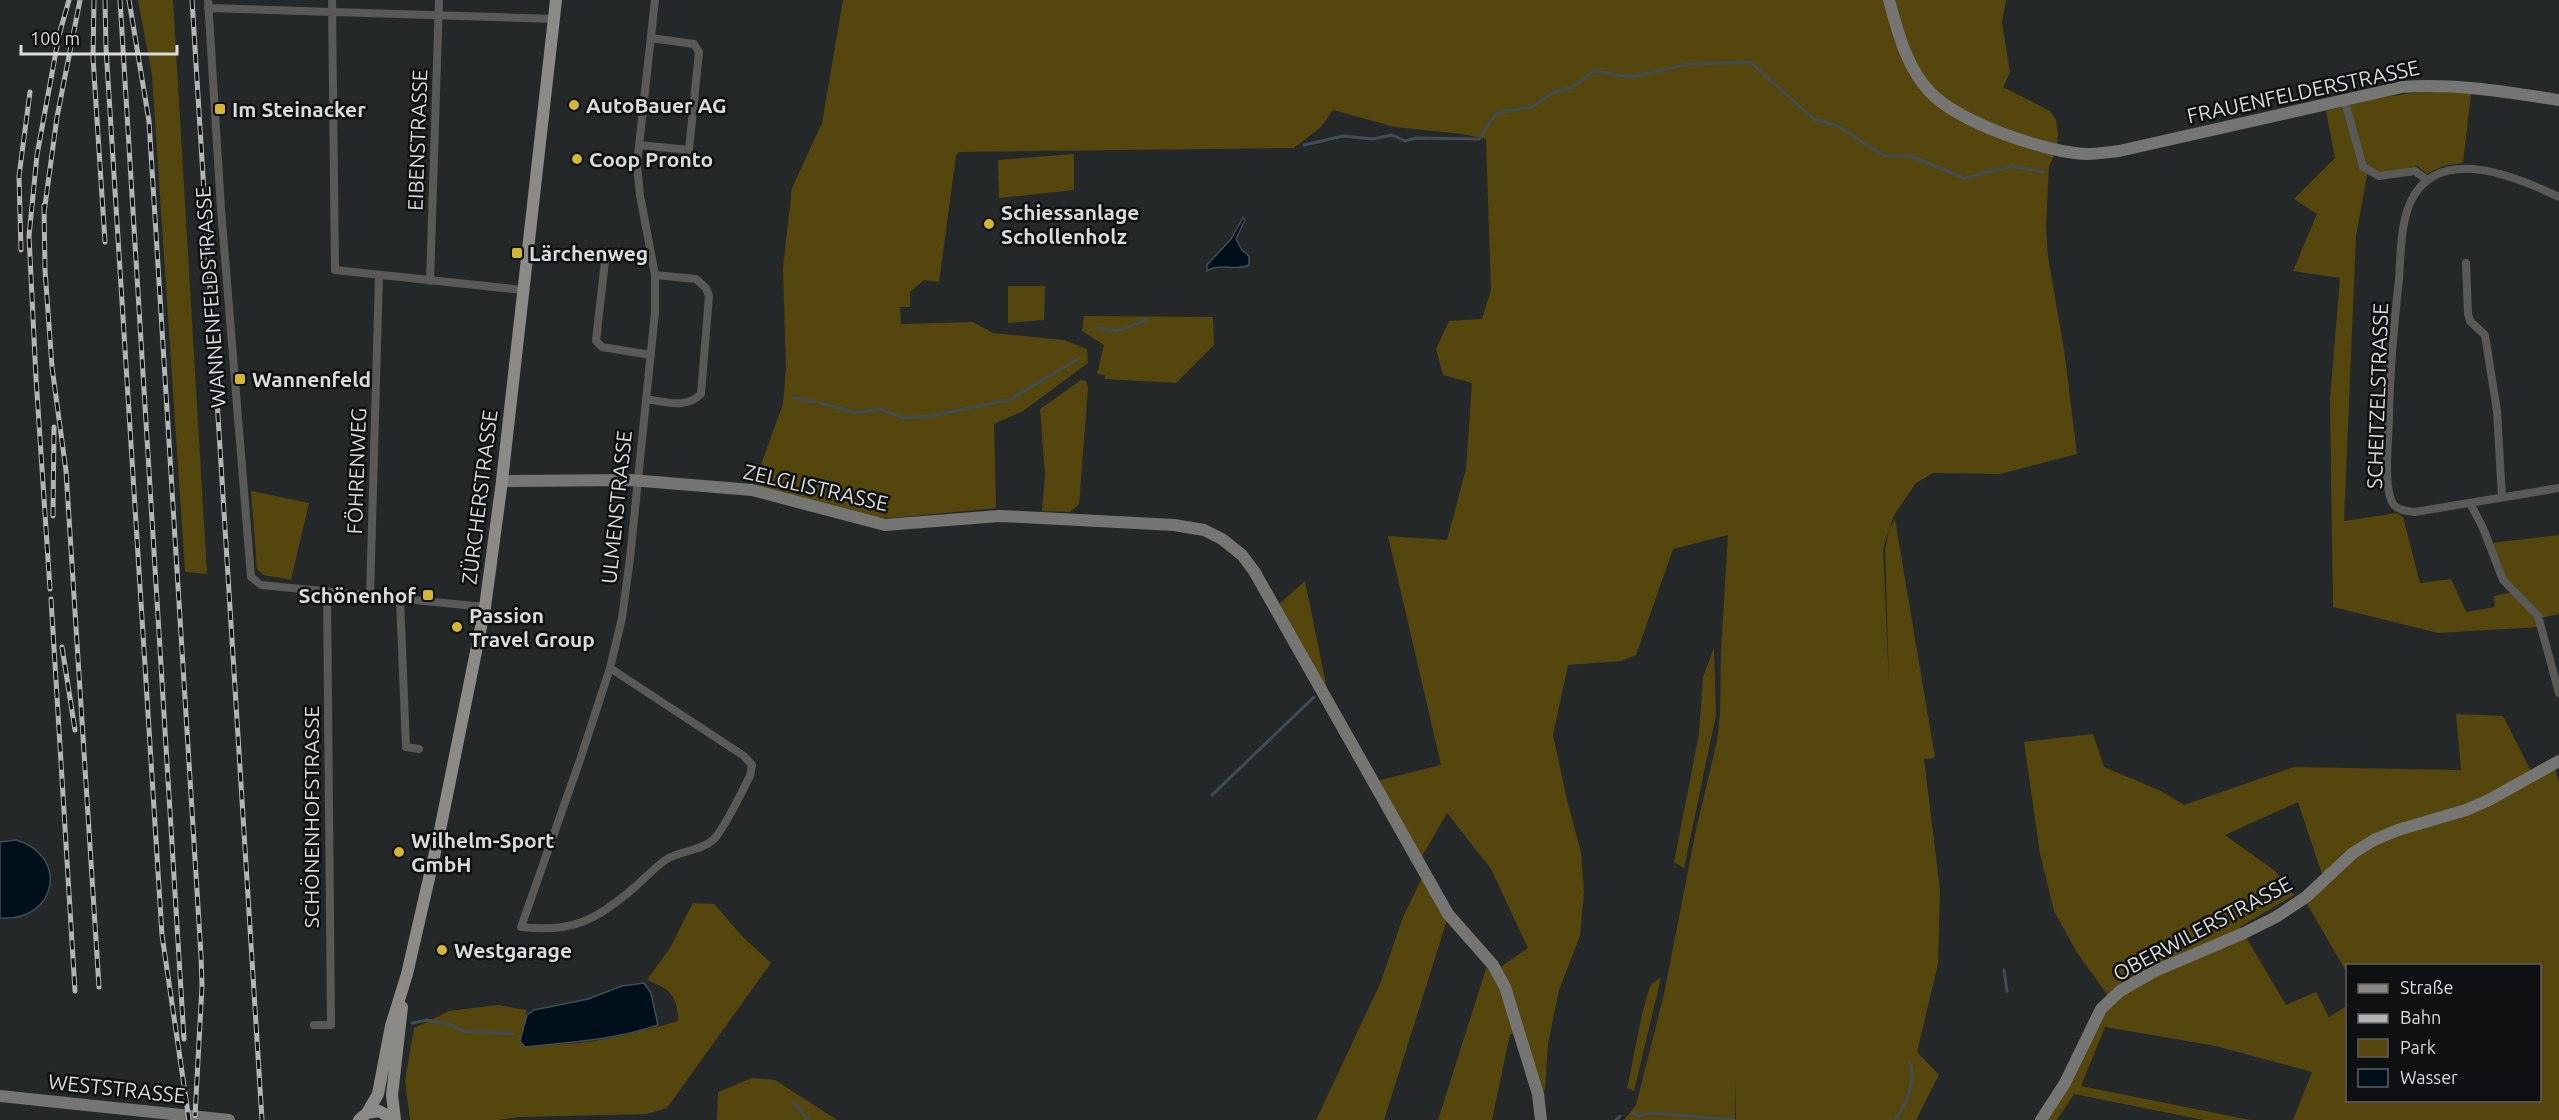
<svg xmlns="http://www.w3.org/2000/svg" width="2559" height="1120" font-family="Ubuntu,sans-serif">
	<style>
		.green { fill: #55460d; fill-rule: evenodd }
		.water { fill: #00101b; stroke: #414d55; stroke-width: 1.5 }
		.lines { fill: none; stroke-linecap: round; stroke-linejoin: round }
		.stream { stroke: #414d55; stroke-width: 3 }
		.street { stroke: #595958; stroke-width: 8 }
		.secondary { stroke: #757573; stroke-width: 12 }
		.primary { stroke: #8b8a87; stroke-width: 12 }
		.rail-casing { stroke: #b2b5b6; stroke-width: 5 }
		.rail { stroke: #0f1011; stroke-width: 3; stroke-dasharray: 9; stroke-linecap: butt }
		.poi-dot { fill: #d5b534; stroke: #0f1011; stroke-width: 2 }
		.labels { text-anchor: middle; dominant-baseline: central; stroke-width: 5; stroke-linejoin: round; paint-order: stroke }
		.street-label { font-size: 21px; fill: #d9dbdc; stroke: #0f1011 }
		.poi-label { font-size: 21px; font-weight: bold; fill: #d9dbdc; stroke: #0f1011; text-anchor: start }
	</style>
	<rect width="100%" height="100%" fill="#252829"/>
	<path class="green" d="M138 0H173L207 574 185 572 152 75Z
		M843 0H2006L2002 22 2010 73 2003 87 2050 111 2056 120 2058 133 2057 150 2049 166 2046 227 2048 257 2064 349 2077 454 2000 474 1933 473 1916 483 1894 515 1889 530 1895 519 1935 758 1924 759 1940 890 1938 964 1917 1052 1939 1075 1916 1120H1736L1735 1077V1120H1624L1636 1105 1664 994 1696 830 1717 741 1720 714 1721 651 1728 535 1673 549 1636 655 1621 661 1568 665 1553 735 1567 800 1581 852 1584 892 1580 936 1559 990 1548 1044 1545 1090H1541L1499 968 1528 948 1491 869 1447 813 1421 858 1377 781 1441 765 1388 536 1447 540 1466 469 1472 383 1443 375 1436 349 1449 321 1482 319 1491 290 1486 139 1462 134 1395 127 1333 110 1321 127 1294 148 959 152 956 156 939 282 924 280 910 292V307H900L901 324 973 322 993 333 1064 340 1087 349 1088 363 1023 411 994 424 996 508 893 518 870 517 754 484 783 404 786 369 783 268 792 188 822 123ZM1889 530 1885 550 1889 683 1883 549Z
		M2433 90 2471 94 2463 163 2443 166 2427 174 2417 166 2381 174 2368 170 2356 236 2344 521 2397 513 2403 517 2420 583 2451 579 2466 612 2495 607 2494 596 2515 592 2502 574 2491 543 2559 535V614L2541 618 2538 627 2438 633 2333 607 2330 399 2340 278 2293 271 2317 214 2294 199 2335 158 2326 111 2378 98Z
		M1074 154V190L999 198 998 160Z
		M1008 286H1045L1044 320 1008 323Z
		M1084 316 1213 317 1214 345 1176 383 1105 379V375L1097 374 1104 345 1082 331Z
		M1081 380 1086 381 1088 388 1079 504 1070 512 1042 511 1045 475 1040 409Z
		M251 491 309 503 291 580 263 575 257 569Z
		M1305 581 1328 694 1279 604Z
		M1714 648 1716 715 1684 868 1674 862 1699 734 1703 677Z
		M2456 714 2503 716 2535 779 2555 769 2559 782V1120H2293L2312 1072 2216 1046 2105 1027 2081 1086 2250 1120H2204L2074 1094 2057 1120H2045L2111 1000 2076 951 2054 911 2040 854 2024 742 2093 734 2104 767 2161 791 2184 805 2294 767 2461 770ZM2298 802 2325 883 2307 904 2347 973 2348 966H2540V1100H2348L2347 1006 2329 1017 2316 992 2286 1005 2240 927 2294 895 2275 871 2225 835Z
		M1422 878 1447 920 1384 1120H1316L1380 984 1403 917Z
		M693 903 714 904 743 937 771 963 667 1108 647 1114 520 1117 497 1120H410L405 1081 414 1028 449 1011 498 1005 526 1010 525 1042C572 1051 632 1034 678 1021 678 996 670 989 647 980L670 948Z
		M1487 966 1502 990 1516 1034H1510L1492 1120H1438Z
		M1661 978 1634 1091 1627 1088C1635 1054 1639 1018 1651 984Z
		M752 1078 775 1080 837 1120H717L718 1092Z"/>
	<path class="water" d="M1243 218 1245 220 1236 239 1242 250 1249 256V265C1236 272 1219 262 1207 271V265L1231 239Z
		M16 840C69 855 58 922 0 918V842Z
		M644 983 651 993 658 1025C615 1040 570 1042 525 1047L520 1041 527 1015 534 1010 588 999 622 986Z"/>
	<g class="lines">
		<path class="stream" d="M1304 145 1343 136 1373 139 1392 135 1405 141 1416 138 1479 139 1496 113 1532 107 1555 92 1573 87 1594 71 1631 77 1689 64 1750 62 1814 119 1838 126 1884 156H1911L1964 178 2013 166 2043 172
			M1098 328 1116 331 1147 320
			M793 398 815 402
			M820 403 857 413 880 409 903 418 931 416 1009 400 1079 358
			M1212 795 1314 697
			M2004 970 2007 991
			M412 1023 427 1020 451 1025 462 1031 513 1034
			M794 1103 808 1120
			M1634 1113 1638 1116 1651 1113 1734 1120
			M1616 1120 1620 1116
			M1895 1120C1906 1105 1916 1081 1910 1063"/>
		<path class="street" d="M208 0 221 209 251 577 261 585 485 607
			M332 0 335 270 523 290
			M208 8 554 19
			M2344 98 2363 167 2379 176 2415 171 2427 180
			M639 145 689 150 699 52 694 44 651 38
			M2559 197C2517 177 2441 144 2412 199 2400 222 2401 254 2399 279 2394 324 2390 370 2389 415 2389 435 2382 490 2394 505 2399 511 2408 511 2415 512L2559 488
			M606 252 596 341 602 347 651 355
			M2466 263 2468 314 2470 321 2485 335 2497 411 2502 497
			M430 281 439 0
			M646 399C666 402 686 409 701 394L709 296 706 288 696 279 655 275
			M2470 503 2483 528 2503 580 2538 616 2559 693
			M370 596 379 275
			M400 599 406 747 419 749
			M610 668 744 756 752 765 750 776C742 791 724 830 713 840 701 851 682 850 667 859 656 866 646 877 636 886 597 920 573 933 521 927L580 760 610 668 622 618 630 558 655 312V275L640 195 637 164 655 0
			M314 1025H331L327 592"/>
		<path class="secondary" d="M1889 0C1898 32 1906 67 1930 92 1958 122 2046 153 2087 154 2097 154 2109 152 2119 151L2402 87C2455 83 2506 92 2559 100
			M502 481 631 480 752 490 885 525 999 516 1022 517 1174 525 1204 530 1222 539 1242 555 1254 571 1448 914 1493 965 1505 987 1538 1094 1541 1120
			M0 1096 229 1120
			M2041 1120 2065 1083 2101 1009 2120 991 2155 971 2244 933 2276 917 2306 897 2353 853 2374 840 2398 830 2466 810 2489 800 2559 761"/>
		<path class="primary" d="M367 1113 378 1094 391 1026 407 974 439 835 485 607 502 481 556 0
			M359 1120 367 1113 379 1111 395 1120
			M395 1120 392 1095 402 1007"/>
		<defs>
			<path id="rail" d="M94 0 93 58 105 242
				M105 0 106 48 162 935 189 1120
				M120 0 184 1039
				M129 0 149 121 201 955 202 986 195 1116
				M192 0 262 1120
				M44 205 45 270 52 367 66 471 99 987
				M44 213 57 117 80 0
				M21 250 19 176 30 92
				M53 516 54 427
				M50 589 36 378 29 236 37 155 59 35 69 0
				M51 599 75 991
				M62 647 75 730"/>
		</defs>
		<use href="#rail" class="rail-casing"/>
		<use href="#rail" class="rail"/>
	</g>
	<g class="poi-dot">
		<circle cx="574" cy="105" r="6"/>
		<rect x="214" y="103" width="12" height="12" rx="3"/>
		<circle cx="577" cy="159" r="6"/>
		<circle cx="989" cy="224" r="6"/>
		<rect x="511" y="247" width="12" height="12" rx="3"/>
		<rect x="234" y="373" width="12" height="12" rx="3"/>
		<rect x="422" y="589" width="12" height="12" rx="3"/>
		<circle cx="457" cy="627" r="6"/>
		<circle cx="399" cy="852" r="6"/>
		<circle cx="442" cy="950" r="6"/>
	</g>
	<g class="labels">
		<g class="street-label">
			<text transform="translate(2303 91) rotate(-12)">FRAUENFELDERSTRASSE</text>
			<text transform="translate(417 140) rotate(-88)">EIBENSTRASSE</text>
			<text transform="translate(210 297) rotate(-94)">WANNENFELDSTRASSE</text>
			<text transform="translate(2377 396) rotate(-88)">SCHEITZELSTRASSE</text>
			<text transform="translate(356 471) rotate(-88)">FÖHRENWEG</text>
			<text transform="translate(816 487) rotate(13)">ZELGLISTRASSE</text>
			<text transform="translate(479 497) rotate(-83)">ZÜRCHERSTRASSE</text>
			<text transform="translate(616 507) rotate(-84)">ULMENSTRASSE</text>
			<text transform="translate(311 817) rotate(-90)">SCHÖNENHOFSTRASSE</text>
			<text transform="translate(2202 928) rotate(-28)">OBERWILERSTRASSE</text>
			<text transform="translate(117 1088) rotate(6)">WESTSTRASSE</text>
		</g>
		<g class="poi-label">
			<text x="586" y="105">AutoBauer AG</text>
			<text x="232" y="109">Im Steinacker</text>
			<text x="589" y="159">Coop Pronto</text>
			<text x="1001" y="212">Schiessanlage<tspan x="1001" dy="24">Schollenholz</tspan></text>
			<text x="529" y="253">Lärchenweg</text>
			<text x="252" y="379">Wannenfeld</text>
			<text x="416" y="595" text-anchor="end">Schönenhof</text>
			<text x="469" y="615">Passion<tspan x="469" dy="24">Travel Group</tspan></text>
			<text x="411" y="840">Wilhelm-Sport<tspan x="411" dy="24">GmbH</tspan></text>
			<text x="454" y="950">Westgarage</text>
		</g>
	</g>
	<rect x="2346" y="964" width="195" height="138" fill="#0f1011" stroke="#606162" stroke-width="1.5"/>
	<rect x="2358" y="984" width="30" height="9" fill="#8b8a87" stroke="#606162" stroke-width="1.5"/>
	<text x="2400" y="994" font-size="18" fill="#d9dbdc">Straße</text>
	<rect x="2358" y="1014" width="30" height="9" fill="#b2b5b6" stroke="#606162" stroke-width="1.5"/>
	<text x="2400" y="1024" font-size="18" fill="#d9dbdc">Bahn</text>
	<rect x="2358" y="1039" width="30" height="18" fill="#55460d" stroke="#606162" stroke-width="1.5"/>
	<text x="2400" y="1054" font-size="18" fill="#d9dbdc">Park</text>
	<rect x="2358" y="1069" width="30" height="18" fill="#00101b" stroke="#606162" stroke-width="1.5"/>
	<text x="2400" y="1084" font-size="18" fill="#d9dbdc">Wasser</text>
	<path d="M21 45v9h156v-9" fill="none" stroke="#d9dbdc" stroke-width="3"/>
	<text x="30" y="45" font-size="18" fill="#d9dbdc" stroke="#0f1011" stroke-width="4.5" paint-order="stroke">100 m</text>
</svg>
